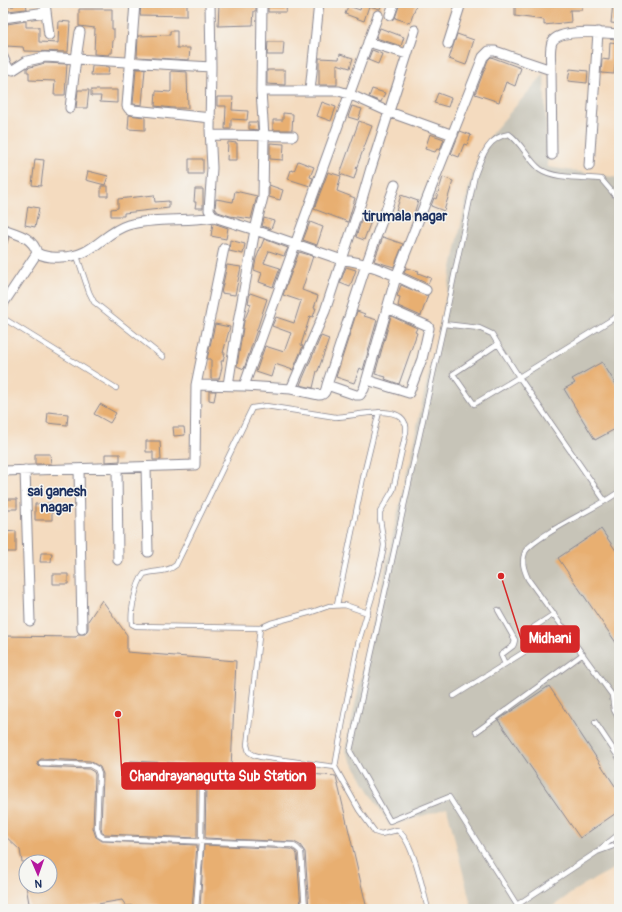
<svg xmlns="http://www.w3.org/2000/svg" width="622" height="912" font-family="Pangolin,sans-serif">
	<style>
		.industrial { fill: #c7c4b8 }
		.building { fill: #e8af71 }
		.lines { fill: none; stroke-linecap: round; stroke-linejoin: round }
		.service-casing { stroke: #88858e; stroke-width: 6 }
		.minor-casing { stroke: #88858e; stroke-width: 11 }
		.service { stroke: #fff; stroke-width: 4.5 }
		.minor { stroke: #fff; stroke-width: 9 }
		.labels { text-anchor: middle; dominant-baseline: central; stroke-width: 3; stroke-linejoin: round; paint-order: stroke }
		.neighbourhood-label { font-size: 14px; font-weight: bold; fill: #1b2f5e; stroke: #f6f6f2 }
		.leader { fill: none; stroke: #d62828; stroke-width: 1.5 }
		.callout-dot { fill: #d62828; stroke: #f6f6f2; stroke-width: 1.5 }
		.callout { fill: #d62828; stroke: #d62828; stroke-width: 1.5 }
		.callout-label { font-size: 14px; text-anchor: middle; font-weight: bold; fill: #fff }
	</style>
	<rect width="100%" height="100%" fill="#f6f6f2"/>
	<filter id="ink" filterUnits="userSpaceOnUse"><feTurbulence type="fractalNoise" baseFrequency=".025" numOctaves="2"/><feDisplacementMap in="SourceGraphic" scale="8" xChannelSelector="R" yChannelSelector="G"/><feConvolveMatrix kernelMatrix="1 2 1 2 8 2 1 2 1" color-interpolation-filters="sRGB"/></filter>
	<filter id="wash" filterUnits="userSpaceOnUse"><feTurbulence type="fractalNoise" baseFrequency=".012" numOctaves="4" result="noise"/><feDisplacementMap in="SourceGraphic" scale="16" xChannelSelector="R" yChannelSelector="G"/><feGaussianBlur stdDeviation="0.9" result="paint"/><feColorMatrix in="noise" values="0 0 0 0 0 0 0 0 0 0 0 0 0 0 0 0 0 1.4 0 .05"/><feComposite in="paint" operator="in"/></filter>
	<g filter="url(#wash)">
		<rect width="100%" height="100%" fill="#f4dbbf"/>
		<path class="industrial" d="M544 74 548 167 619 178V866L583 885 549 909H472L447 808 390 826 345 750 448 287 468 191 477 160 492 133Z"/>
		<g id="blocks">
			<path class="building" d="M14 3H26L27 9 7 11 6 7 14 6Z
				M219 3 256 5V11H254L253 25 218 26Z
				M268 3H287L286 12H268Z
				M362 3H382L380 9 369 6 364 21 345 14 348 6 360 10Z
				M400 3H417L410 23 395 18Z
				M515 3H582V10H570L571 22 544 25V20L515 16Z
				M613 3H619V24L611 23Z
				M141 4H187V16L140 15Z
				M79 9H112V29H114V40H113L112 53H109V55L94 54 95 28 79 26Z
				M26 21V27H39V42L58 43 59 21 70 22 68 52 24 51 23 47 6 46 3 33V26H7V24Z
				M380 28 404 37 401 46 376 38Z
				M170 31H177V48H190L189 60 137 57 138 36 170 35Z
				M457 34 474 40 466 65 449 59Z
				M268 42H284L283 55H267Z
				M610 42 618 43 614 74 601 73 602 59 609 60Z
				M372 50 382 54 378 64 368 60Z
				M340 54 353 58 350 68 337 64V85H319V58L339 59Z
				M491 57 521 68 515 86 506 82 499 102 475 94 488 60Z
				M45 63 67 64 65 95H54L55 81 29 80V72H27V68Z
				M92 66 109 67 108 75H91Z
				M136 69H145L142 105 133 104Z
				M570 69 588 71 587 83 568 81Z
				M267 70H285V85L267 84Z
				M171 71 187 72 188 108H173L155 106 156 91 170 92 171 91Z
				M372 89 385 93 381 102 369 97Z
				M78 90H89L87 108H76Z
				M91 90H117V103L100 102 101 96H91Z
				M438 93 451 98 448 107 434 103Z
				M217 97H233L232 110 248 111 247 120 231 119V129H225L226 106H217Z
				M322 102 336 107 331 121 317 116Z
				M352 106 362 109 358 120 348 117Z
				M283 113 293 114 292 130H273V120H283Z
				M129 115 145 117V130L128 129Z
				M359 121 372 126 356 169H357L354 179 340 174Z
				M249 122H257L258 130 249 129Z
				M460 131 471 135 467 145 464 144 459 157 451 154Z
				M430 134 444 139 440 150 437 149 435 152 425 149Z
				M228 142 237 143V160H227Z
				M270 143 284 144 283 160 270 159Z
				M35 159 44 160 41 186 32 185Z
				M189 159H203V174H189Z
				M298 161 314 167 310 177 313 178 310 186 288 179 291 170 294 171Z
				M88 171 108 176 105 185 86 180Z
				M328 172 341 176 337 191 355 198 348 222 314 209Z
				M443 177 453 181 444 211 431 206 434 198 436 199Z
				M269 185 283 190 280 200 269 197Z
				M101 186H108V196H101Z
				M195 189H203V208H195L196 202H194Z
				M235 191 257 196 251 219 230 216 218 212 215 208 216 199 233 202Z
				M154 195 155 202 169 201V208L124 213V216H111V209L118 208V199Z
				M401 195 418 201 413 217 396 211Z
				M28 206 39 208 35 227 25 225Z
				M264 218 274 221 271 229 262 226Z
				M362 218 371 221 364 240 356 237Z
				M310 222 323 227 317 245 303 240Z
				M213 223 228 228 226 239 211 236Z
				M3 235 9 237 4 252H3Z
				M383 237 403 244 394 267 374 261Z
				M264 239 288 248 284 256 269 251 264 263 280 268 273 287 259 282 262 273 254 270 256 259Z
				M230 240 245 244 243 254 229 251Z
				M299 252 313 256 302 290 318 296 314 308H316L313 317 310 316 301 345 303 346 293 370 275 364 271 377 256 372 265 346 284 352 291 333 272 326 276 317 294 323 301 301 283 295Z
				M227 265 241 267 235 295 221 293Z
				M346 267 356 270 350 287 340 283Z
				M406 268 419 271 418 273 431 278 428 284 404 273Z
				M401 285 424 295H428L421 316 398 306 400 297 397 296Z
				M250 293 267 299 244 369 237 366 244 321 251 304 248 303Z
				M357 311 365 314 364 316 377 320 363 370 360 368 354 383 336 377Z
				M391 316 417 328 415 332 417 333 399 384 385 379 386 377 375 374Z
				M215 324 230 327 223 353H225L223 361H221L222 367 219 379H211V359H207Z
				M321 336 329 339 318 371H317L313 388 300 385Z
				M602 362 619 389V427L595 440 564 389 575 383 572 379Z
				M209 391H216L214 401 209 400Z
				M100 404 116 413 110 423 94 414Z
				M48 412 68 414 67 425 47 423Z
				M173 427H184L185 435 174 436Z
				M146 441H160L161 460H153V452H146Z
				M35 454H50L51 464H35Z
				M105 454H120V461L105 462Z
				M3 499H17V509H3Z
				M52 503V520H35V504Z
				M601 529 619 555V647L558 558Z
				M16 531V552H3V532Z
				M41 553H52L51 562H40Z
				M53 574H68V584H53Z
				M102 600 127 635V652L236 661 231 768 336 776 367 909H309L305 852 300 845 294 842 205 838 206 785 205 773 198 767 190 764 131 761 128 763 127 765 131 769 189 772 195 773 197 776V838L105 834 102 833 101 828 103 774 100 767 90 761 41 759 37 762 38 765 40 767 89 769 94 772 95 775 93 828 96 837 102 841 197 845 192 909H172L157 905 126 906 122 900 68 909H30L26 886H50V862H22L20 850 3 834V636L76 637 78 634H85L88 629V621Z
				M549 686 619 792V811L580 838 498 720Z
				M204 845 291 849 295 851 297 854 301 909H200Z"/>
		</g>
	</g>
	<g filter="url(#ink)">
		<use href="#blocks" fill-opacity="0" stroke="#88858e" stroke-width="1"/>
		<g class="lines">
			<defs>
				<path id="service" d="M619 200 601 179C584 177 554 179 540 169 528 160 522 143 509 134 488 137 482 156 475 175L444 324 350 751 390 821 449 797 517 905 597 852 619 844
					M77 256 89 292 94 302 163 357
					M619 315 519 377 605 501C590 510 531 539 525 552 521 563 524 569 528 579L612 695 614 710 619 719
					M3 318 116 388
					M444 324 479 328 492 334 498 344
					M498 344 519 377 474 404 453 374Z
					M605 501 619 492
					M617 519 619 522
					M337 605 363 478 379 412
					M498 610 515 640 514 644 513 646 501 655 505 664
					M368 613 345 605 329 606 312 612 271 623 260 628 136 626 132 624C130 611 136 584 144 574 155 570 167 573 176 565L252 408 266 406 336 417C353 417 397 403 405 423 407 425 406 429 406 432L393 490 380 512V519L384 545 383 552 374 590 358 644 344 715 335 767 359 810 375 832 381 834 397 830C413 839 423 891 428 909
					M534 627 554 614
					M260 628 247 745 249 752 254 755 261 757 335 767
					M454 696 564 627
					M595 722 619 758
					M476 732 583 654
					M41 763 90 765 97 769 99 774 97 828 99 835 104 838 292 845 297 848 301 852 305 909
					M131 765 190 768 197 770 201 774 202 785 201 842 196 909
					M600 849 619 834"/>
				<path id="minor" d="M45 3 49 35
					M135 3 127 106 129 109 134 110 211 118
					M210 3 211 67 210 129 212 168 209 210 214 217 255 230 342 260C371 262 399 278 426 290
					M390 15 394 3
					M3 18 46 12
					M368 42 407 54
					M448 44 461 3
					M3 57 8 68 13 70 27 61 45 57 76 59 80 32
					M551 70 552 155
					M261 91H339L349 94 389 112 453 135
					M310 91 319 3
					M70 108 76 59 211 67
					M211 135 293 136
					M589 166 598 32
					M3 229C17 234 33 237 37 253L3 304
					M37 253C45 257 52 258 61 257 94 257 102 233 128 225 156 217 186 222 214 217
					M367 380 409 393 422 359 429 328 428 326 387 308
					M196 385 244 386 291 389 319 395C325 395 326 390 327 385L356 395H360L364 389 396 277 483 57 489 51H495L551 70C551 62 549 50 552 42 559 28 605 33 619 34
					M228 385 237 328 255 230 263 197 264 136 261 91 262 3
					M327 385 366 265 395 185
					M244 386 378 15
					M291 389 325 311 362 199 371 168 415 30
					M146 467 148 552
					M117 468 118 560
					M79 469 82 629
					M25 470 30 621
					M3 471 195 465 196 385 224 248"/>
			</defs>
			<use href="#service" class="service-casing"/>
			<use href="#minor" class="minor-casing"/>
			<use href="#service" class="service"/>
			<use href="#minor" class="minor"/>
		</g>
	</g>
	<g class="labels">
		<g class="neighbourhood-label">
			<text x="405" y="216">tirumala nagar</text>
			<text x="57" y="491">sai ganesh<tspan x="57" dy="16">nagar</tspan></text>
		</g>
	</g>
	<path class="leader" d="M501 576L521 639M118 714L122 776"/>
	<g class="callout-dot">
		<circle cx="501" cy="576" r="4"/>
		<circle cx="118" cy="714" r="4"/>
	</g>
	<g class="callout">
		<rect x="521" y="626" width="58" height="26" rx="4"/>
		<rect x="122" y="763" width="193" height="26" rx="4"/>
	</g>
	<g class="callout-label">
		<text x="550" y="643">Midhani</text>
		<text x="218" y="781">Chandrayanagutta Sub Station</text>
	</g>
	<rect width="622" height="912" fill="none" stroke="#f6f6f2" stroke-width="16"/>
	<g transform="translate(38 874) rotate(178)"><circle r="19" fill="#f6f6f2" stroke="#9ea6b7"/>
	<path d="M0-3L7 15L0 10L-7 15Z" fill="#b5179e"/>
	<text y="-6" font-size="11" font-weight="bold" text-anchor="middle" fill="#1b2f5e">N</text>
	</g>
</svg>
